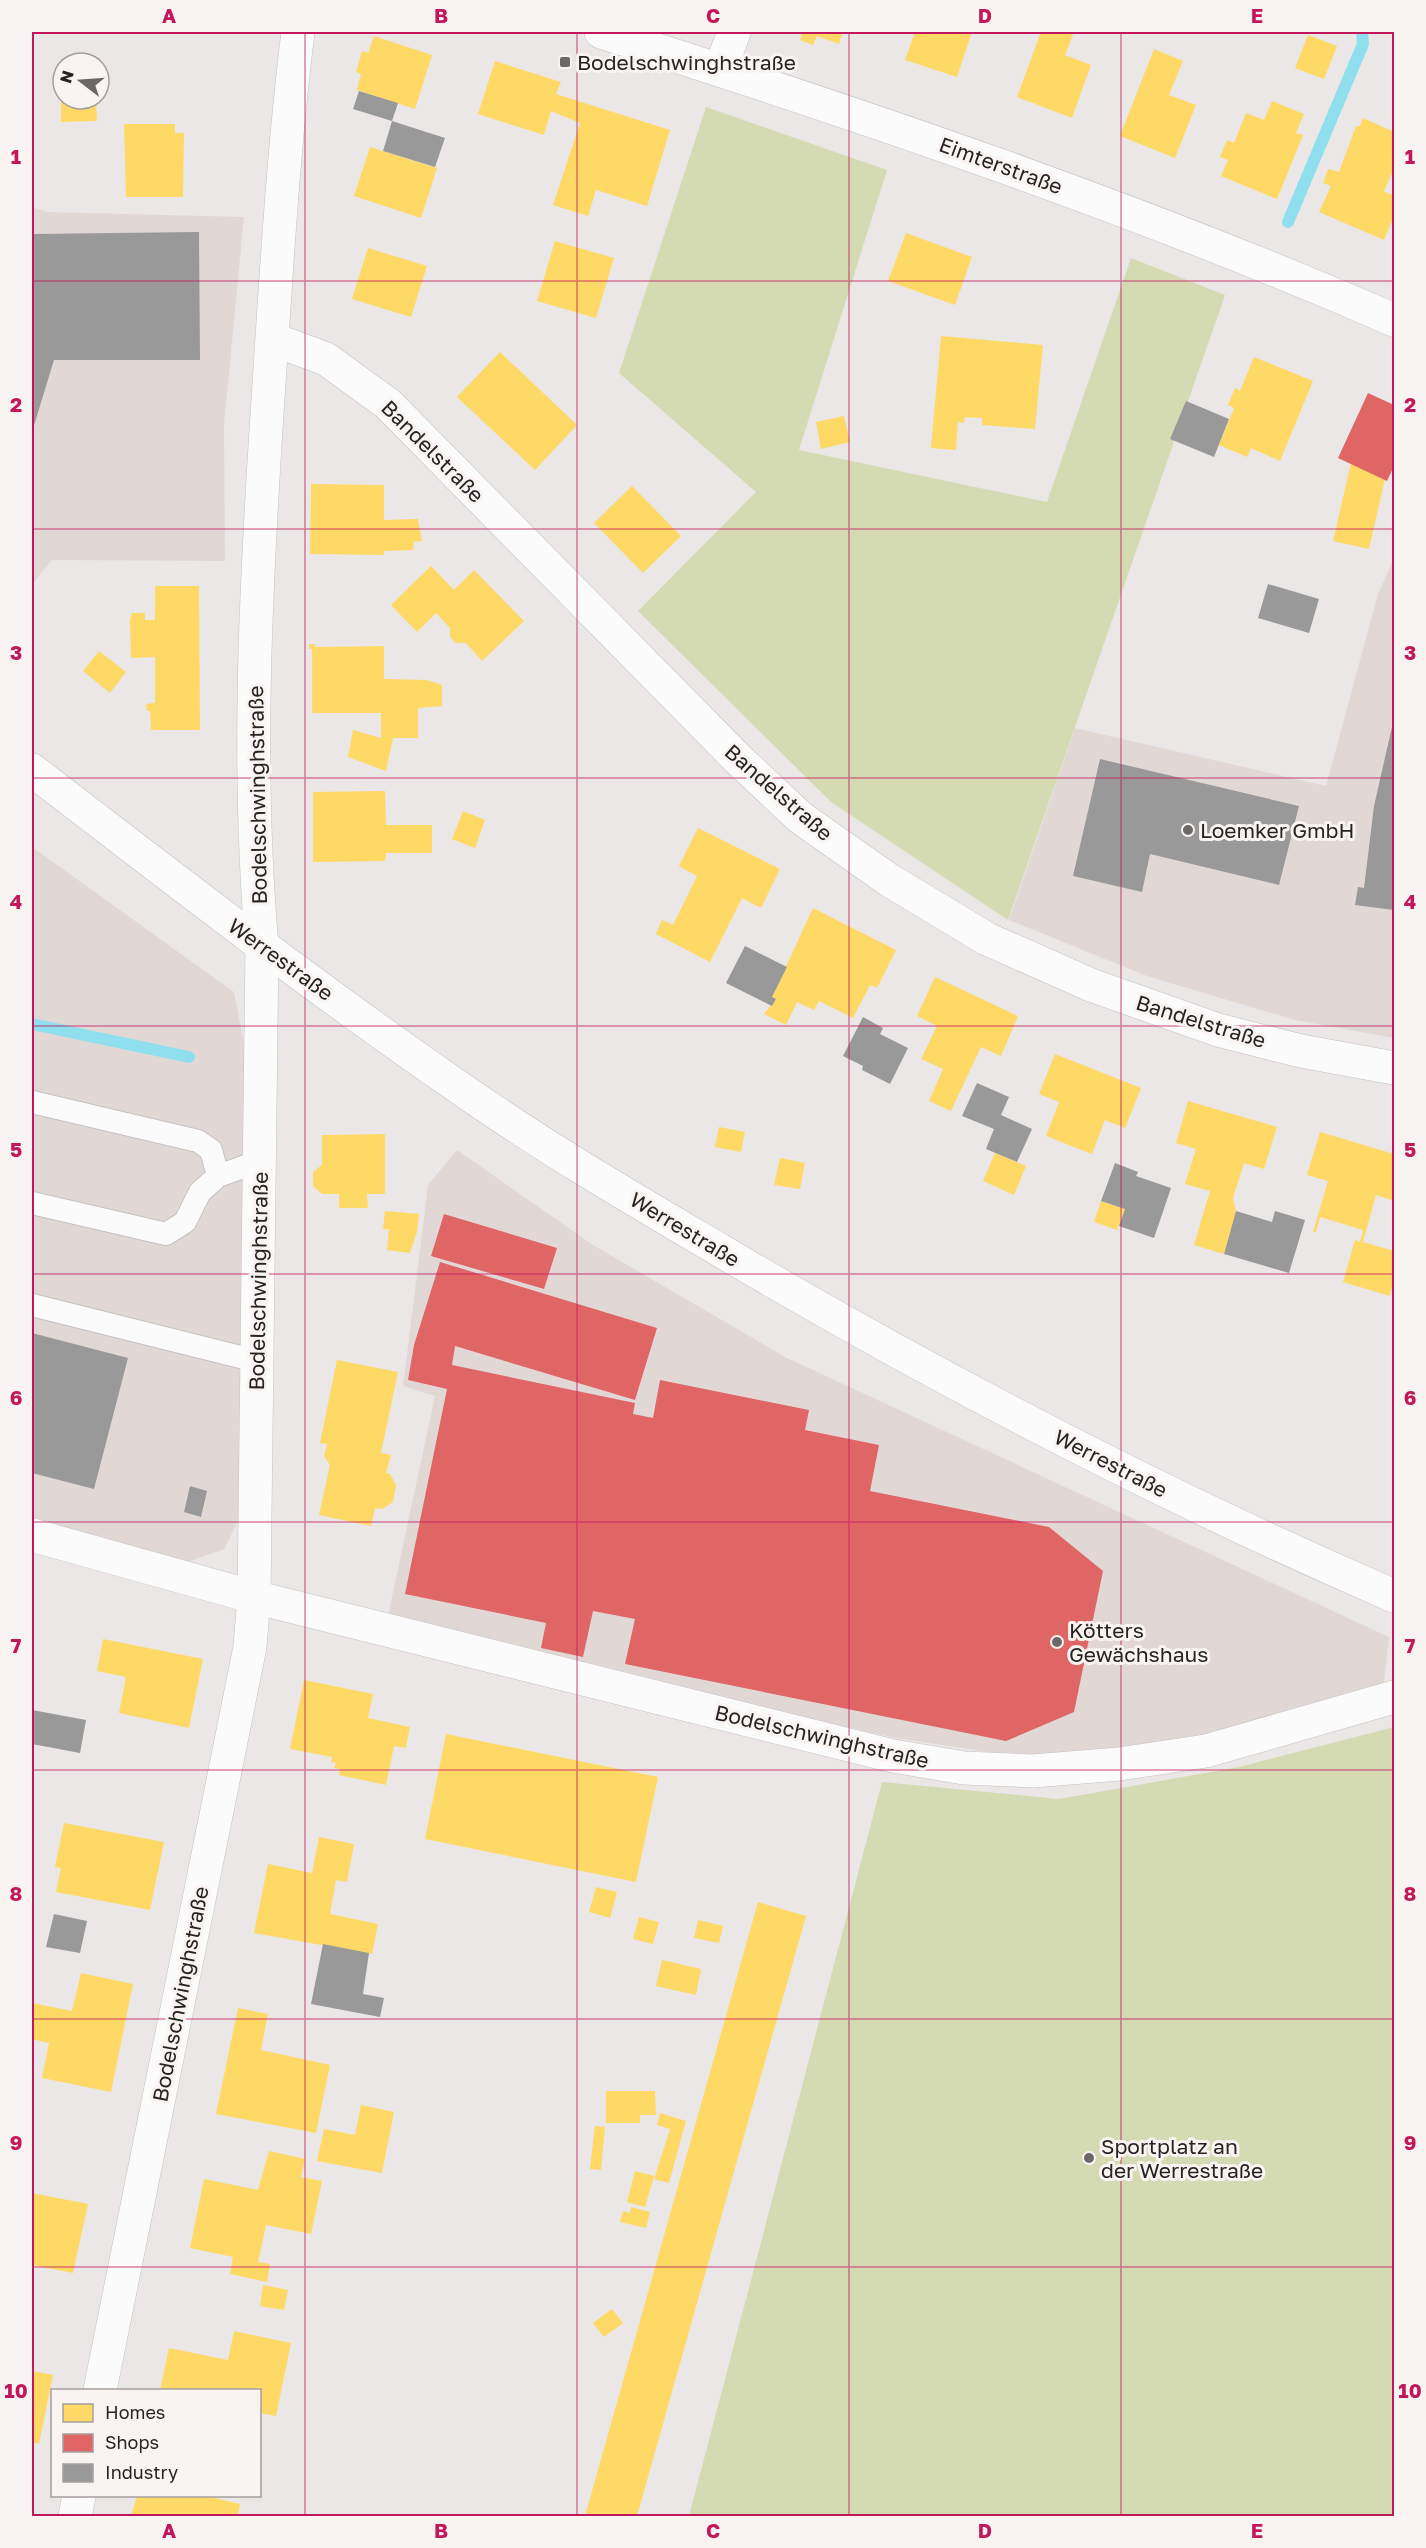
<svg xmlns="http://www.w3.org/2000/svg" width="1426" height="2548" font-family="'Golos Text',sans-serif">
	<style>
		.built { fill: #e1d8d6 }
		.green { fill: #d4dbb3 }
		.homes { fill: #ffd966 }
		.shops { fill: #e06666 }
		.industry { fill: #999 }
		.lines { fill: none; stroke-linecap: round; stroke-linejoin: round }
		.stream { stroke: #90dfee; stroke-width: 12 }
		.lane-casing { stroke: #c4c2c1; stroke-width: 24 }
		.street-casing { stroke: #c4c2c1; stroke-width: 34 }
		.secondary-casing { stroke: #c4c2c1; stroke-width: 34 }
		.lane { stroke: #fcfbfb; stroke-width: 22 }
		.street { stroke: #fcfbfb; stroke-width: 33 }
		.secondary { stroke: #fcfbfb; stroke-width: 33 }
		.grid { fill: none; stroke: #c2185b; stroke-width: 1.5; stroke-opacity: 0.55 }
		.poi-dot { fill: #6b6867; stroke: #f9f3f1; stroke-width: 2 }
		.labels { text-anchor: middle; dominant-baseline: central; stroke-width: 6; stroke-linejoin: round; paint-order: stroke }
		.poi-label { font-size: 21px; fill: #262423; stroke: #f9f3f1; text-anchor: start }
		.street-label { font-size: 21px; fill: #262423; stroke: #f9f3f1 }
		.neatline { fill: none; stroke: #c2185b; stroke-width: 2 }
		.grid-label { font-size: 20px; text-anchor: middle; font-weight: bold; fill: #c2185b }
	</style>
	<rect width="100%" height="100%" fill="#eae7e6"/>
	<path class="built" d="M32 207 47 212 244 217 224 425 225 561 52 560 32 584Z
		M1394 558V1038L1295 1020 1147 976 1009 920 1075 728 1326 786 1378 594Z
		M32 847 234 992 245 1049 247 1503 224 1549 174 1567 32 1522Z
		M457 1150 593 1245 787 1358 1389 1637 1384 1682 1346 1700 1188 1744 1021 1757 896 1738 543 1660 387 1620 435 1396 403 1386 428 1185Z"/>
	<path class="green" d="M706 107 887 170 799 450 1047 502 1131 258 1225 295 1008 920 831 802 638 611 756 492 619 373Z
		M1394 1727V2516H689L882 1782 1059 1799 1239 1767Z"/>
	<path class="homes" d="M802 32H843L839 44 817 36 813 45 800 40Z
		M915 32H972L957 77 905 60Z
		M1041 32H1074L1065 55 1091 65 1072 118 1017 97Z
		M1308 35 1337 46 1324 79 1295 68Z
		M374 36 432 55 415 109 357 90 361 74 356 72 362 51 368 53Z
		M1154 49 1183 61 1169 95 1196 105 1175 158 1120 136Z
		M495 61 561 82 556 94 670 130 647 206 596 190 588 216 553 205 580 123 551 111 544 135 478 114Z
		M61 100H96L97 121 61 122Z
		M1272 101 1304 114 1296 133 1303 135 1277 199 1221 176 1228 160 1220 157 1227 140 1234 143 1246 113 1264 120Z
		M1363 118 1394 132V174L1392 173 1384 191 1394 196V216L1384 240 1319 212 1331 186 1323 183 1328 169 1339 172 1356 126 1359 127Z
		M124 124H175V133H184L183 197H126Z
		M370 147 437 168 421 218 354 196Z
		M906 233 972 257 955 305 888 281Z
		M555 241 614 258 596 318 537 301Z
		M368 248 427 266 411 317 352 299Z
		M941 336 1043 345 1035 429 982 425V418L965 417 964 423 958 422 956 450 931 448Z
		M500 352 577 425 535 470 457 397Z
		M1254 357 1313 381 1280 461 1251 448 1247 457 1219 445 1234 408 1228 405 1235 388 1240 391Z
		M844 416 850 442 821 449 816 422Z
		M1351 463 1385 479 1369 549 1333 541Z
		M311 484 384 485V520L418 519 422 541 414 542 413 550 384 551V555L310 554Z
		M632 486 681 536 643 573 594 523Z
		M431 566 454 590 474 570 524 621 482 661 466 643H456L450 637V628L436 613 417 632 391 605Z
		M155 586H199L200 730H151L150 711H147L146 704 155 703V657L131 658 130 620 132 613H145V620H155Z
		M309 644H315V647L384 646V679L427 680 442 685V706L418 708V738H393L386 771 348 757 353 730 381 738V713H312V649H309Z
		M99 651 126 672 110 693 83 671Z
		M385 791 386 825H432V853H386L385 861 313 862V792Z
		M463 811 485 820 475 848 452 839Z
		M698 828 780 869 761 908 742 898 710 962 656 934 662 920 673 925 697 876 679 866Z
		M813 908 896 950 877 988 870 985 853 1018 819 1001 814 1010 797 1002 786 1025 764 1014 776 999 772 997Z
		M935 977 1018 1016 1001 1056 981 1047 951 1111 929 1101 943 1069 921 1059 937 1026 917 1016Z
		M1055 1054 1141 1088 1125 1128 1105 1120 1092 1154 1046 1136 1059 1102 1039 1094Z
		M1188 1101 1277 1127 1264 1169 1244 1163 1233 1198 1236 1211 1224 1254 1194 1245 1210 1191 1185 1184 1196 1149 1176 1143Z
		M719 1127 745 1132 741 1152 715 1147Z
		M1320 1132 1394 1154V1201L1376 1195 1363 1242 1394 1251V1280L1390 1296 1343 1282 1355 1240 1360 1242 1363 1230 1320 1217 1316 1232H1313L1328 1181 1307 1175Z
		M385 1134V1194H367L368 1208H339V1194H322L313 1186V1172L322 1165V1135Z
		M995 1153 1026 1166 1014 1195 983 1181Z
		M780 1158 805 1163 800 1189 774 1185Z
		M1101 1201 1125 1209 1117 1230 1094 1222Z
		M385 1211 419 1214 417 1232 410 1253 387 1250 389 1229H383Z
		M337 1360 398 1372 381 1453 391 1455 386 1473 390 1474 396 1485 393 1502 382 1509 375 1508 371 1526 319 1515 330 1465 324 1456 327 1444 320 1443Z
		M103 1639 203 1659 189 1728 119 1713 126 1677 97 1671Z
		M304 1680 373 1694 368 1718 410 1727 406 1748 394 1746 386 1785 339 1775 340 1769 334 1768 336 1763 331 1762 332 1757 290 1749Z
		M446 1734 658 1777 636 1882 425 1839Z
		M64 1823 164 1842 150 1910 56 1892 61 1868 55 1867Z
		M319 1837 354 1844 347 1882 336 1880 330 1914 378 1924 372 1954 254 1933 268 1864 312 1873Z
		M596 1887 617 1892 610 1918 589 1912Z
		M758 1902 806 1916 637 2516H585Z
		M639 1917 659 1922 653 1944 633 1939Z
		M698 1920 723 1926 719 1943 694 1938Z
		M662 1960 701 1969 696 1995 656 1986Z
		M81 1973 133 1984 111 2092 42 2078 49 2043 32 2039V2003L72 2011Z
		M238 2008 268 2014 261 2050 330 2065 316 2133 216 2114Z
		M606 2091H655L656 2115H640V2123H606Z
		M361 2105 394 2112 382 2173 317 2161 324 2129 355 2135Z
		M660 2113 686 2121 669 2183 654 2179 670 2129 657 2125Z
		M595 2126 605 2127 601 2170 590 2169Z
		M269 2151 305 2159 301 2177 322 2181 311 2234 266 2225 258 2262 270 2264 267 2282 230 2274 233 2257 190 2248 204 2179 258 2190Z
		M635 2171 654 2176 645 2207 627 2202Z
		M32 2193 88 2204 73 2273 32 2265Z
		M631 2207 650 2212 646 2228 620 2222 623 2211 630 2213Z
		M263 2285 288 2290 284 2310 260 2306Z
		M612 2309 623 2323 604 2337 593 2323Z
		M234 2331 291 2343 276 2416 260 2413V2390H160L169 2348 228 2360Z
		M32 2371 53 2375 39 2444 32 2442Z
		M137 2496H206L240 2504 238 2516H131Z"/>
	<path class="shops" d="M1368 393 1394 405V466L1387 481 1338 458Z
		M444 1214 557 1248 544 1289 431 1256Z
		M440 1262 657 1328 635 1400 455 1346 452 1365 635 1403 633 1414 653 1418 660 1380 809 1410 805 1430 879 1445 870 1491 1049 1527 1103 1571 1074 1712 1006 1741 625 1664 635 1619 593 1611 583 1657 541 1648 546 1623 405 1594 447 1389 408 1380 414 1345Z"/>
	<path class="industry" d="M359 91 398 103 392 121 353 109Z
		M392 121 445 138 435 167 383 151Z
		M196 232H199L200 360H54L32 432V234Z
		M1186 401 1229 419 1214 457 1170 439Z
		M1268 584 1319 599 1309 633 1258 618Z
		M1394 718V910L1355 905 1358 887 1364 888 1374 806Z
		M1100 759 1299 806 1279 885 1150 854 1142 892 1073 876Z
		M745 946 787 967 772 997 776 999 772 1006 726 983Z
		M863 1017 883 1028 880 1034 908 1048 890 1084 862 1070 863 1066 843 1056Z
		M977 1083 1009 1097 1001 1115 1032 1129 1017 1162 986 1149 994 1129 962 1116Z
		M1115 1163 1138 1172 1136 1176 1171 1188 1154 1238 1119 1226 1125 1209 1101 1201Z
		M1236 1211 1272 1222 1275 1211 1305 1220 1289 1273 1224 1254Z
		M32 1333 128 1358 94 1489 32 1473Z
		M190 1486 207 1491 201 1517 184 1512Z
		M32 1710 86 1720 80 1753 32 1744Z
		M54 1914 87 1921 80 1953 46 1947Z
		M323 1944 369 1953 363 1994 384 1998 380 2017 311 2004Z"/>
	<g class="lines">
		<path class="stream" d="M1288 222 1363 44 1362 32
			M32 1024 189 1057"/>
		<defs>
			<path id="lane" d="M32 1102 198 1141 211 1150 218 1176
				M32 1203 166 1234 185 1222 200 1192 218 1176 260 1161
				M32 1305 257 1361"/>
			<path id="street" d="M601 32C869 117 1136 208 1394 320
				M720 70 734 32
				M272 339 326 359 388 404 740 761 801 818 889 880 987 939 1091 985 1218 1030 1301 1051 1394 1068
				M32 1535 254 1597 893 1756 964 1768 1033 1771 1119 1764 1206 1751 1394 1697
				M100 2390 250 1647 254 1597 262 946C246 764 256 581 268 399 276 277 283 153 298 32
				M75 2516 79 2496"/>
			<path id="secondary" d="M32 770C171 877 312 986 457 1086 542 1146 633 1199 723 1252 940 1380 1163 1496 1394 1596"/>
		</defs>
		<use href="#lane" class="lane-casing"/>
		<use href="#street" class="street-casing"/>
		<use href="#secondary" class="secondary-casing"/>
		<use href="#lane" class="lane"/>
		<use href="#street" class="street"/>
		<use href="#secondary" class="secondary"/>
	</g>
	<path class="grid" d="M305 32V2516M577 32V2516M849 32V2516M1121 32V2516M32 281H1394M32 529H1394M32 778H1394M32 1026H1394M32 1274H1394M32 1522H1394M32 1770H1394M32 2019H1394M32 2267H1394"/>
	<g class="poi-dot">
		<rect x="559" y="56" width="12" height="12" rx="3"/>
		<circle cx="1188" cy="830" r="6"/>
		<circle cx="1057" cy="1642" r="6"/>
		<circle cx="1089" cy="2158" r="6"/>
	</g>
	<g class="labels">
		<g class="poi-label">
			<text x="577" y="62">Bodelschwinghstraße</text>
			<text x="1200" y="830">Loemker GmbH</text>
			<text x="1069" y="1630">Kötters<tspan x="1069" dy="24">Gewächshaus</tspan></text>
			<text x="1101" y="2146">Sportplatz an<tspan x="1101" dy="24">der Werrestraße</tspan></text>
		</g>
		<g class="street-label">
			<text transform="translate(1001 165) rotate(20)">Eimterstraße</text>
			<text transform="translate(433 451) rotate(45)">Bandelstraße</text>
			<text transform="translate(779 792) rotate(41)">Bandelstraße</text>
			<text transform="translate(257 795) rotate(-91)">Bodelschwinghstraße</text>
			<text transform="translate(281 959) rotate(36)">Werrestraße</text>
			<text transform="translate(1201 1021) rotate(17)">Bandelstraße</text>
			<text transform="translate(685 1229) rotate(31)">Werrestraße</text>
			<text transform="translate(258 1281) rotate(-89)">Bodelschwinghstraße</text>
			<text transform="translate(1111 1463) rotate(27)">Werrestraße</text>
			<text transform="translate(822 1736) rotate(13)">Bodelschwinghstraße</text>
			<text transform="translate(180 1994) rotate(-79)">Bodelschwinghstraße</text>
		</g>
	</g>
	<rect width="1426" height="2548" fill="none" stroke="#f9f3f1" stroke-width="66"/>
	<rect x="51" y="2389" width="210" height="108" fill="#f9f3f1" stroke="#a5a09f" stroke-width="1.5"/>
	<rect x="63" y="2404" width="30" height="18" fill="#ffd966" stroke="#a5a09f" stroke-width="1.5"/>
	<text x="105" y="2419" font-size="18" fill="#262423">Homes</text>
	<rect x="63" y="2434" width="30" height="18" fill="#e06666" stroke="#a5a09f" stroke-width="1.5"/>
	<text x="105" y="2449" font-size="18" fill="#262423">Shops</text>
	<rect x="63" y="2464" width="30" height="18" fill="#999999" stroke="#a5a09f" stroke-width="1.5"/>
	<text x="105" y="2479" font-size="18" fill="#262423">Industry</text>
	<g transform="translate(81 81) rotate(287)"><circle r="28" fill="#f9f3f1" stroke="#a5a09f" stroke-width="1.5"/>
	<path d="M0-4.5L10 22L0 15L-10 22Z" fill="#6b6867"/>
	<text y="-9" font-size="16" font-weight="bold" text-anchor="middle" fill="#262423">N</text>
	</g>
	<rect x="33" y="33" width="1360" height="2482" class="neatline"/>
	<g class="grid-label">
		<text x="169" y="23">A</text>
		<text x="441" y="23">B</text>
		<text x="713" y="23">C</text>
		<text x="985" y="23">D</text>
		<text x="1257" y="23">E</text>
		<text x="16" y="164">1</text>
		<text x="1410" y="164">1</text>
		<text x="16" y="412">2</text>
		<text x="1410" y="412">2</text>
		<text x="16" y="660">3</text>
		<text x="1410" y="660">3</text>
		<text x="16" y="909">4</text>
		<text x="1410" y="909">4</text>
		<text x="16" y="1157">5</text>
		<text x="1410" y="1157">5</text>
		<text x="16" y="1405">6</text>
		<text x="1410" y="1405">6</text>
		<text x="16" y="1653">7</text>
		<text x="1410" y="1653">7</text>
		<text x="16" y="1901">8</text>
		<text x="1410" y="1901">8</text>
		<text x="16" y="2150">9</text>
		<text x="1410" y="2150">9</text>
		<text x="16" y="2398">10</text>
		<text x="1410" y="2398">10</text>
		<text x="169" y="2538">A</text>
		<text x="441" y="2538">B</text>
		<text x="713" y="2538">C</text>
		<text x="985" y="2538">D</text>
		<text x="1257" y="2538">E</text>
	</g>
</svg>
